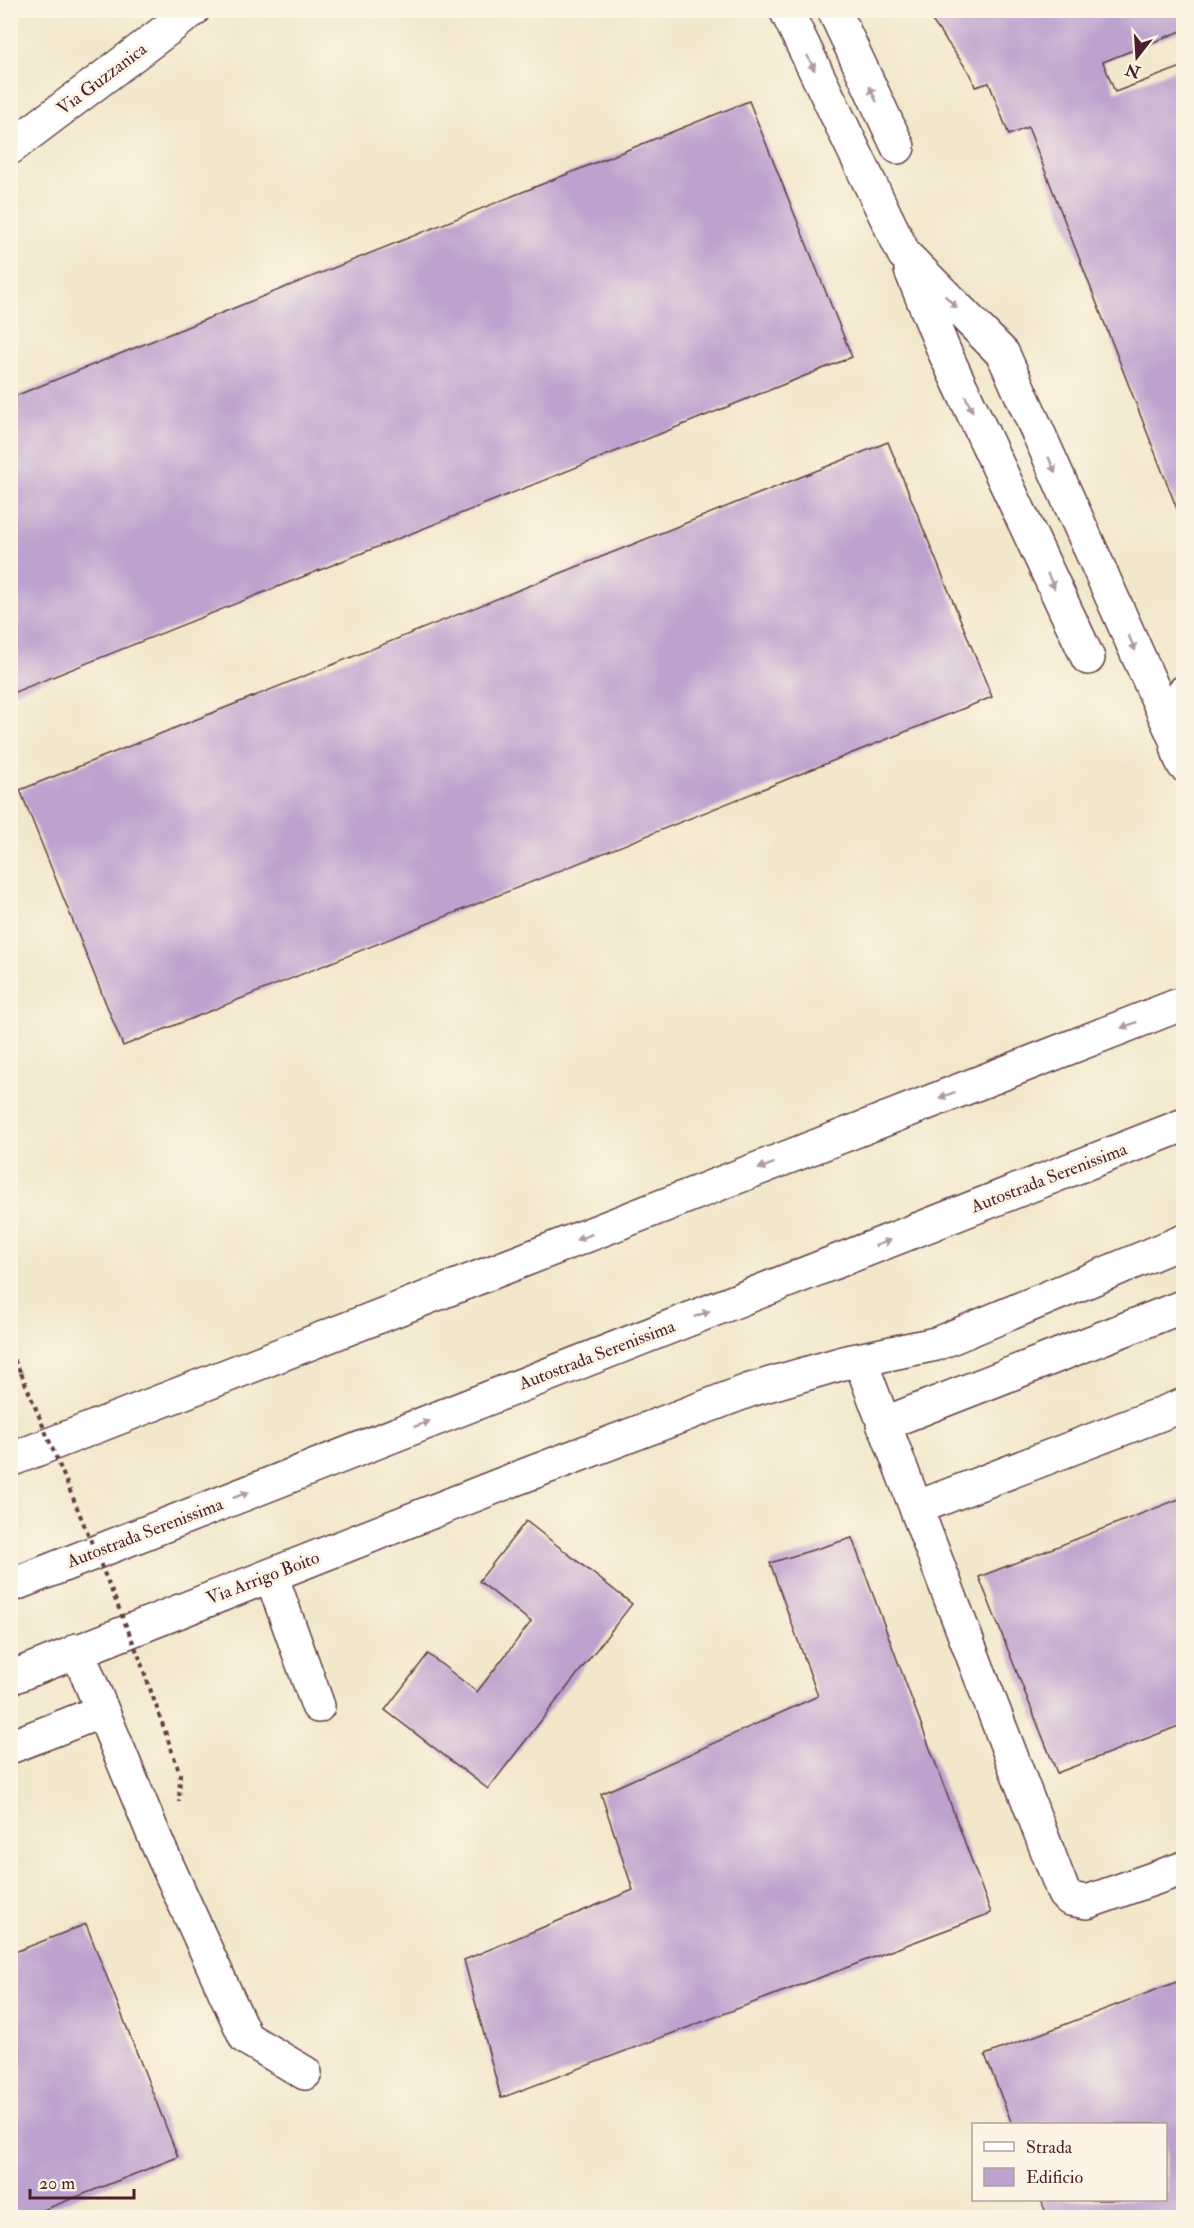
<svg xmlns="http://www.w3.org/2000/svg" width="1194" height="2228" font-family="'IM FELL Double Pica',serif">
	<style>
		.building { fill: #bca2ce }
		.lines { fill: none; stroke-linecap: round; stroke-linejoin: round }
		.minor-casing { stroke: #633d43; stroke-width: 36 }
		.highway-casing { stroke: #633d43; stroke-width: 36 }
		.path { stroke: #633d43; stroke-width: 4; stroke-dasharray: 4.5 4.5; stroke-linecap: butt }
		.minor { stroke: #fff; stroke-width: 33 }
		.highway { stroke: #fff; stroke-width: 33 }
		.path-bridge { stroke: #633d43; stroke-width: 4; stroke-dasharray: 4.5 4.5; stroke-linecap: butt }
		.oneway { fill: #ae9aa0 }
		.labels { text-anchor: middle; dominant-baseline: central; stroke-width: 6; stroke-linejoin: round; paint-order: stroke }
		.street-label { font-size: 18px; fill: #4a1f2b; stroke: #fcf5e5 }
	</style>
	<rect width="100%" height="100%" fill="#fcf5e5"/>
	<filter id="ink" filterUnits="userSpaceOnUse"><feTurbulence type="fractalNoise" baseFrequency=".0167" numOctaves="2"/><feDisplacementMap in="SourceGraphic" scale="12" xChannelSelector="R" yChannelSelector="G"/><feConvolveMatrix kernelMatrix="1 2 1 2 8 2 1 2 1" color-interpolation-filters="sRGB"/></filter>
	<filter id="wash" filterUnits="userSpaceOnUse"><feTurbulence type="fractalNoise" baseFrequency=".008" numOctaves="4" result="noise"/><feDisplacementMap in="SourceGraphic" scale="24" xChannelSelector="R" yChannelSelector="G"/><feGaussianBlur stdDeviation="1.35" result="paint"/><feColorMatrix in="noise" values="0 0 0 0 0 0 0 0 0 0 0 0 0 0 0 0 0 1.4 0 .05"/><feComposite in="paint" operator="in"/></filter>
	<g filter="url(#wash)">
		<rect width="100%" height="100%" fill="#f1e7cb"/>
		<g id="blocks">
			<path class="building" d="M941 10H1184V30L1103 62 1115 92 1184 66V527L1028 127 1009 135 989 83 975 87 971 75 930 18Z
				M749 101 852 357 10 694V398Z
				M888 442 992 697 123 1046 20 790Z
				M1184 1497V1724L1057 1773 979 1577Z
				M526 1521 632 1604 488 1789 385 1710 428 1654 477 1692 531 1622 479 1581Z
				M852 1538 991 1913 501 2098 464 1960 633 1890 601 1794 818 1696 770 1563Z
				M86 1924 178 2157 23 2218H10V1954Z
				M1184 1979V2218H1048L1041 2200H1166V2124H1012L985 2055Z"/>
		</g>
	</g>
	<g filter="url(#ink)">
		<use href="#blocks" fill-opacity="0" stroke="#633d43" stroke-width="1.5"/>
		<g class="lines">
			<defs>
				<path id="minor" d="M786 10 904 254 1003 354 1175 738
					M834 10 898 147
					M10 148 193 10
					M911 270 944 351 1088 658
					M1184 692C1176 715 1171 743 1184 765
					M860 1360 916 1508 1184 1405
					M883 1424 1184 1306
					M916 1508 1064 1894 1070 1899 1087 1902 1184 1868
					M271 1575 318 1706
					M77 1650 158 1845 246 2038 305 2073
					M10 1678 515 1479 750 1390 843 1363 936 1344 1184 1241
					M10 1747 102 1711"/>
				<path id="highway" d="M10 1460 1184 1003
					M10 1586 1184 1125"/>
			</defs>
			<use href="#minor" class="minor-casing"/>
			<use href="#highway" class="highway-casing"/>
			<path class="path" d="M10 1352 21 1373
				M141 1663 180 1774 179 1802"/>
			<use href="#minor" class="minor"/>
			<use href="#highway" class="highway"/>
			<path class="path-bridge" d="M21 1373 140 1659"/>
		</g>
		<defs><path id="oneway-solid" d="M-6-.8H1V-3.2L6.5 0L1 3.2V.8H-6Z" transform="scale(1.5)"/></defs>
		<g class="oneway">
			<use href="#oneway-solid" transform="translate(811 63) rotate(64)"/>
			<use href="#oneway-solid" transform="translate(873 94) rotate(-115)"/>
			<use href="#oneway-solid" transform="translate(951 302) rotate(46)"/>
			<use href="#oneway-solid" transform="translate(969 404) rotate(65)"/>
			<use href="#oneway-solid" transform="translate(1052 465) rotate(66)"/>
			<use href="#oneway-solid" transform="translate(1051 581) rotate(65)"/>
			<use href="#oneway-solid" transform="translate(1132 643) rotate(66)"/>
			<use href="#oneway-solid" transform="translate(1129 1025) rotate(159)"/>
			<use href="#oneway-solid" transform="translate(947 1095) rotate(159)"/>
			<use href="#oneway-solid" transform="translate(766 1166) rotate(159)"/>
			<use href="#oneway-solid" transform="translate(584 1237) rotate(159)"/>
			<use href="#oneway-solid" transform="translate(883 1243) rotate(-21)"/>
			<use href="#oneway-solid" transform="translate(702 1314) rotate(-21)"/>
			<use href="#oneway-solid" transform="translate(422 1424) rotate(-21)"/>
			<use href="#oneway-solid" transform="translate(241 1495) rotate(-21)"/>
		</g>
	</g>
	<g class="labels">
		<g class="street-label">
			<text transform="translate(102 79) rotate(-37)">Via Guzzanica</text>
			<text transform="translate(1049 1178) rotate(-21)">Autostrada Serenissima</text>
			<text transform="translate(597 1355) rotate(-21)">Autostrada Serenissima</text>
			<text transform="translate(145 1533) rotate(-21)">Autostrada Serenissima</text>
			<text transform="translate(263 1578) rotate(-21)">Via Arrigo Boito</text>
		</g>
	</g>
	<rect width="1194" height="2228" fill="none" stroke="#fcf5e5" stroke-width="36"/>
	<rect x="972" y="2123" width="195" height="78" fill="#fcf5e5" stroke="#b59f9b" stroke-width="1.5"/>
	<rect x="984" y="2142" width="30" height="9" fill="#ffffff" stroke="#b59f9b" stroke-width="1.5"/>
	<text x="1026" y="2153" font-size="18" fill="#4a1f2b">Strada</text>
	<rect x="984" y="2168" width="30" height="18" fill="#bca2ce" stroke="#b59f9b" stroke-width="1.5"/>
	<text x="1026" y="2183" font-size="18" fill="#4a1f2b">Edificio</text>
	<g transform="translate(1137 57) rotate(197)" stroke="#fcf5e5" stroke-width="4.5" paint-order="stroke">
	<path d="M0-4.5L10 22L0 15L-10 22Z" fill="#4a1f2b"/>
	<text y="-9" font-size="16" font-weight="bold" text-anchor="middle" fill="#4a1f2b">N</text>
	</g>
	<path d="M30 2189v9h104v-9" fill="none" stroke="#4a1f2b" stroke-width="3"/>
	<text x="39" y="2189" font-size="18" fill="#4a1f2b" stroke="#fcf5e5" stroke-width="4.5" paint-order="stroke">20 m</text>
</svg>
